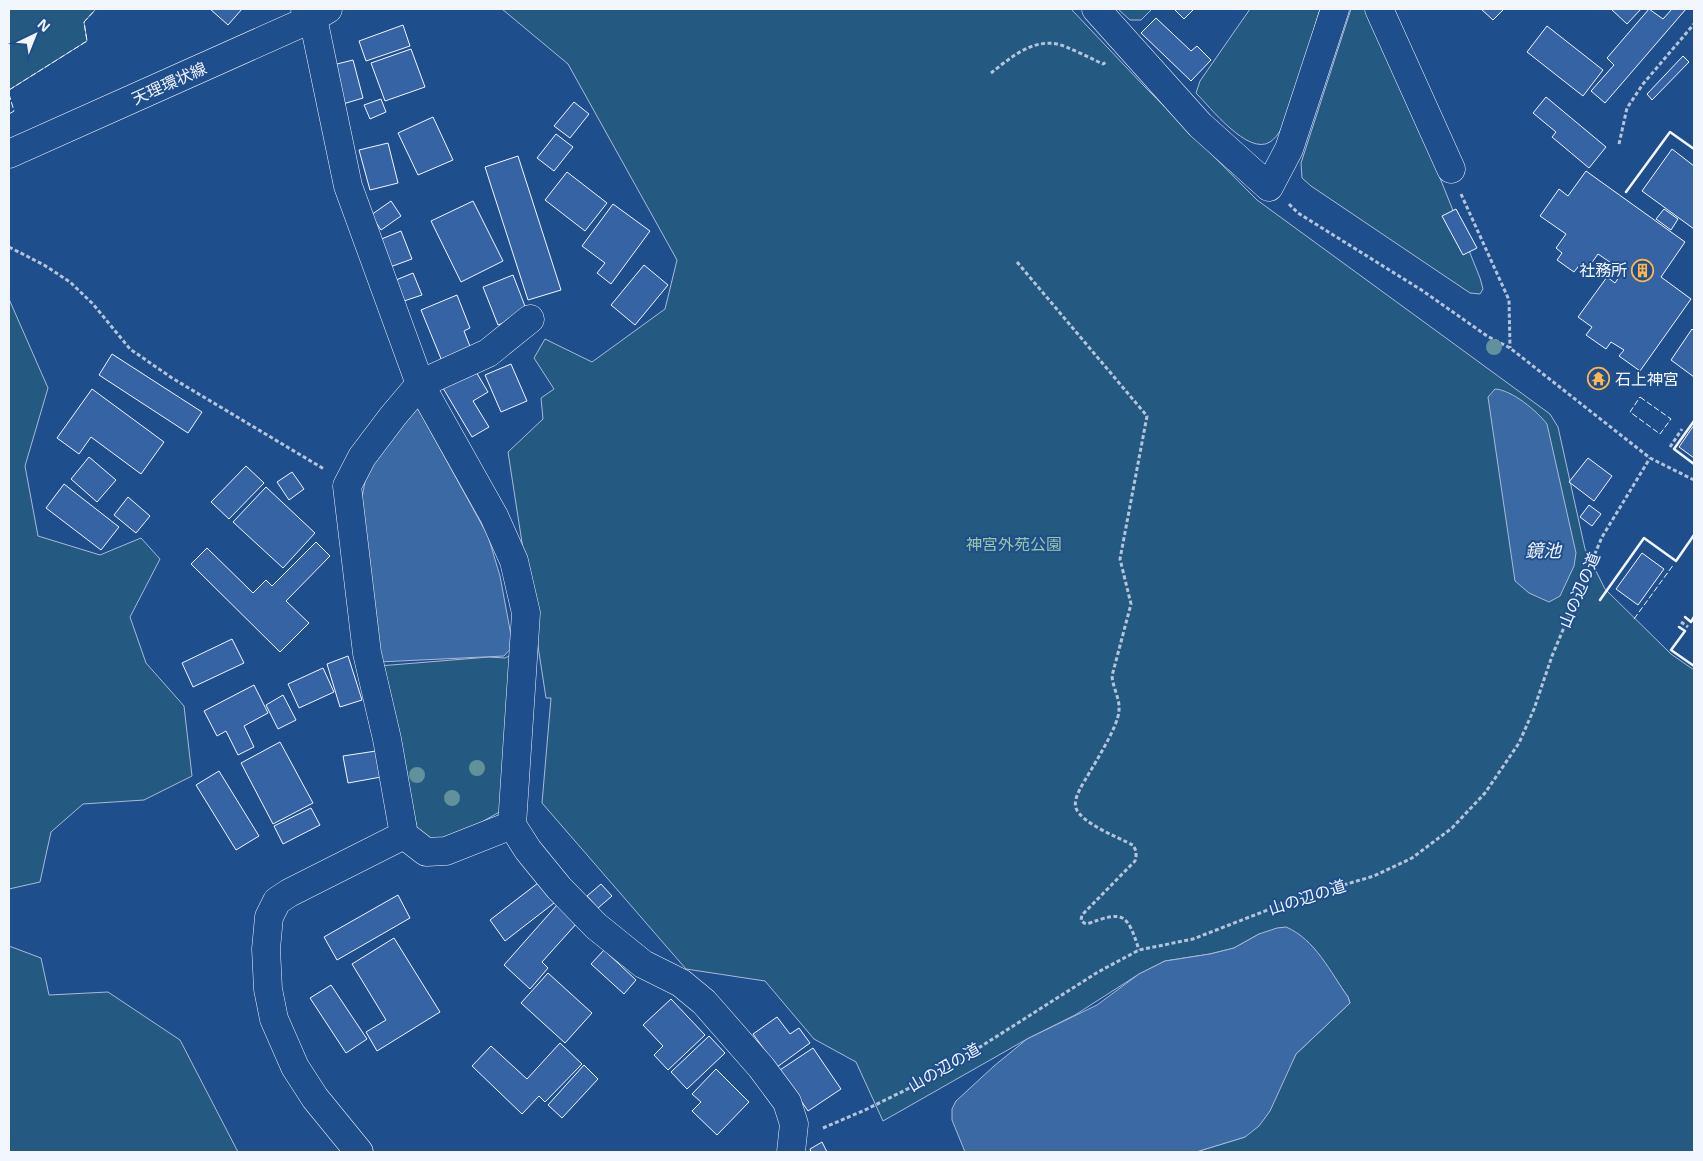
<svg xmlns="http://www.w3.org/2000/svg" width="1703" height="1161" font-family="'Open Sans','Noto Sans JP',sans-serif">
	<style>
		.green { fill: #245a82; stroke: #a8bbd7 }
		.water { fill: #3b69a3; stroke: #a8bbd7 }
		.building { fill: #3563a3; stroke: #f2f6ff }
		.lines { fill: none; stroke-linecap: round; stroke-linejoin: round }
		.minor-casing { stroke: #f2f6ff; stroke-width: 29 }
		.major-casing { stroke: #f2f6ff; stroke-width: 29 }
		.path { stroke: #b3c4dc; stroke-width: 3; stroke-dasharray: 4 2.5; stroke-linecap: butt }
		.minor { stroke: #1f4e8c; stroke-width: 28 }
		.major { stroke: #1f4e8c; stroke-width: 28 }
		.fence { stroke: #f2f6ff; stroke-width: 1; stroke-dasharray: 6 2.5; stroke-linecap: butt }
		.wall { stroke: #f2f6ff; stroke-width: 2.5 }
		.tree { fill: #61919a }
		.labels { text-anchor: middle; dominant-baseline: central; stroke-width: 4; stroke-linejoin: round; paint-order: stroke }
		.street-label { font-size: 16px; fill: #f2f6ff; stroke: #1f4e8c }
		.poi-label { font-size: 16px; fill: #f2f6ff; stroke: #1f4e8c; text-anchor: end }
		.park-label { font-size: 16px; fill: #97c8a6; stroke: #1f4e8c }
		.water-label { font-size: 18px; font-style: italic; fill: #f2f6ff; stroke: #1f4e8c }
	</style>
	<rect width="100%" height="100%" fill="#1f4e8c"/>
	<path class="green" d="M9 9H96L84 22 87 41 9 90Z
		M502 9H1071L1144 86 1257 200 1550 414 1558 427 1585 549 1605 589 1671 654 1694 670V1152H1196L1245 1137 1287 1071 1296 1054 1350 1003 1348 997 1313 947 1259 934 1234 948 1210 954 1165 961 1139 974 1075 1015 1027 1039 883 1121 856 1062 814 1039 765 981 686 969 542 803 551 698H546L508 452 543 419 541 398 554 389 534 358 545 339 592 362 665 309 677 260 568 64Z
		M1118 9H1152L1141 20H1130Z
		M1250 9H1320L1288 116C1283 125 1279 136 1270 142 1248 156 1210 107 1196 93L1200 81Z
		M1351 9H1368L1400 78 1480 278 1483 289 1480 294 1470 293 1311 186 1302 178 1301 163Z
		M9 299 48 388 25 466 38 536 100 555 141 538 160 559 130 617 146 663 184 706 192 776 144 800 83 804 51 832 40 882 9 889Z
		M513 654 503 810 439 846 419 836 379 666 489 657 505 658Z
		M9 946 41 958 49 995 108 992 180 1040 238 1152H9Z"/>
	<path class="water" d="M1495 389C1512 390 1537 411 1547 424L1576 553 1574 566 1560 596 1549 602 1529 593 1515 581 1488 397Z
		M416 405 488 536 500 576 513 646 504 656 379 662 361 502 369 462Z
		M1286 927C1315 939 1331 973 1348 997L1350 1003 1296 1054 1270 1111 1259 1126 1245 1137 1196 1152H965L952 1120V1109L956 1101 994 1066 1027 1039 1097 1005 1139 974 1165 961 1210 954 1234 948 1259 934 1277 928Z"/>
	<path class="building" d="M210 9H242L228 25Z
		M1174 9H1194L1184 19Z
		M1481 9H1504L1493 20Z
		M1611 9H1641L1627 24Z
		M1649 9 1663 19 1672 9H1686L1605 103 1591 91 1614 65 1607 58Z
		M1156 18 1191 51 1197 46 1211 60 1191 81 1141 33Z
		M403 25 410 46 366 61 359 41Z
		M1547 26 1603 70 1583 96 1527 52Z
		M411 49 425 87 385 101 371 63Z
		M1683 56 1689 62 1652 100 1647 94Z
		M353 60 363 98 343 104 333 65Z
		M1546 97 1606 147 1589 168 1552 137 1556 132 1533 113Z
		M381 99 386 112 370 119 364 105Z
		M574 102 589 114 570 138 554 126Z
		M433 117 453 160 418 175 398 133Z
		M556 134 573 147 554 171 537 158Z
		M388 143 398 183 370 190 359 150Z
		M1672 149 1694 166V229L1642 191Z
		M518 156 561 290 528 300 485 167Z
		M1586 171 1685 242 1661 277 1691 299 1640 371 1619 356 1624 350 1611 342 1606 349 1586 335 1592 327 1578 317 1607 277 1615 283 1623 271 1598 254 1588 268 1581 263 1574 272 1557 260 1562 253 1556 248 1566 234 1540 216 1559 189 1568 196Z
		M567 172 607 203 585 231 545 200Z
		M391 201 401 216 381 230 371 215Z
		M473 201 503 261 461 282 431 221Z
		M613 204 650 231 611 284 597 273 605 263 582 246Z
		M1456 209 1477 248 1463 255 1442 216Z
		M1664 209 1678 219 1671 230 1656 219Z
		M401 231 412 259 390 267 379 240Z
		M644 265 668 285 635 325 611 305Z
		M413 273 422 295 404 301 396 280Z
		M513 275 528 314 498 325 483 287Z
		M457 295 470 328 464 331 473 354 444 366 421 310Z
		M1692 329 1694 331V377L1671 360Z
		M112 354 202 412 188 433 99 375Z
		M511 364 527 401 501 412 485 375Z
		M475 370 488 392 473 401 489 427 472 437 443 388Z
		M92 389 164 442 141 474 91 437 79 454 57 438Z
		M1694 425V458L1679 447Z
		M89 457 116 480 97 502 71 479Z
		M1588 458 1612 476 1594 501 1569 482Z
		M246 466 264 483 229 519 211 502Z
		M292 472 304 489 289 500 277 482Z
		M64 484 119 527 101 550 46 508Z
		M266 487 315 533 283 568 233 522Z
		M128 497 150 516 136 533 114 515Z
		M1589 505 1601 514 1592 526 1580 517Z
		M316 542 330 556 286 601 309 623 280 652 191 564 207 548 253 593 266 580 272 586Z
		M1642 553 1664 569 1638 605 1616 589Z
		M232 639 244 663 193 687 182 663Z
		M348 656 362 700 340 707 327 664Z
		M323 668 334 692 299 708 288 684Z
		M254 685 268 713 244 726 254 747 238 755 226 731 217 736 204 711Z
		M283 695 296 720 278 729 266 705Z
		M280 742 313 803 273 824 241 763Z
		M376 751 381 777 348 783 343 756Z
		M219 771 259 836 236 850 196 785Z
		M311 808 320 825 283 844 274 826Z
		M538 883 554 903 505 941 490 920Z
		M601 884 612 896 598 908 587 896Z
		M398 895 410 918 337 960 324 937Z
		M557 905 577 923 542 962 548 968 530 989 504 965Z
		M394 938 440 1012 377 1051 366 1032 386 1020 352 964Z
		M604 950 636 980 624 994 591 964Z
		M548 973 592 1013 565 1043 521 1003Z
		M331 985 367 1039 346 1053 310 998Z
		M671 999 705 1035 668 1070 654 1055 663 1046 643 1025Z
		M777 1017 790 1034 799 1028 810 1043 777 1067 753 1034Z
		M709 1036 725 1053 687 1089 671 1072Z
		M560 1043 582 1064 545 1102 539 1096 522 1114 472 1066 491 1046 527 1079Z
		M813 1048 841 1089 808 1111 780 1070Z
		M584 1065 598 1079 562 1118 548 1105Z
		M716 1069 749 1102 717 1135 692 1111 701 1102 692 1094Z
		M822 1142 827 1152H811L810 1149Z"/>
	<g class="lines">
		<defs>
			<path id="minor" d="M305 9 313 18 348 186 420 384 494 516 514 561 526 613 512 825 528 850 559 888 596 926 643 964 681 983 704 1002 761 1067 787 1102 794 1124 791 1152
				M1096 9 1200 125 1269 187 1289 149 1335 9
				M1379 9 1451 169
				M404 835 426 852 446 851 512 825
				M359 1152 315 1098 295 1067 274 1019 268 989 266 949 269 917 277 901 289 893 404 835 387 739 367 653 347 486 362 457 393 416 420 384 488 353 530 319"/>
			<path id="major" d="M9 154 313 18 328 9"/>
		</defs>
		<use href="#minor" class="minor-casing"/>
		<use href="#major" class="major-casing"/>
		<path class="path" d="M991 73C1009 59 1031 39 1057 44 1067 46 1092 59 1103 64L1106 62
			M1619 144 1627 108 1643 84 1694 24
			M1461 194 1509 300 1510 348
			M1289 204 1298 213 1423 291 1487 336 1510 348 1650 458 1694 480
			M9 247 44 265 70 282 93 304 130 349 172 378 324 469
			M1017 262 1147 416 1120 559 1131 604 1112 676C1113 688 1120 699 1119 710 1119 727 1089 772 1080 789 1077 795 1074 802 1076 808 1081 823 1119 838 1133 845L1136 851V857L1135 861 1082 915 1081 920 1084 923 1087 924C1123 911 1127 912 1139 950
			M1670 447 1682 429
			M1681 622 1688 627
			M823 1128 865 1110 936 1075 1098 972 1139 950 1193 939 1296 899 1374 876 1412 858 1452 828 1485 793 1519 743 1534 709 1552 656 1602 537 1650 458"/>
		<use href="#minor" class="minor"/>
		<use href="#major" class="major"/>
		<path class="fence" d="M9 90 87 41 84 22 96 9
			M9 94 14 111 9 114
			M1640 397 1671 419 1660 434 1630 412Z
			M1634 619 1674 564"/>
		<path class="wall" d="M1626 192 1670 132 1694 149
			M1694 421 1674 449 1694 464
			M1600 600 1644 538 1676 561 1694 535
			M1685 617 1691 622 1694 617
			M1679 627 1685 631 1671 650 1694 666"/>
	</g>
	<g class="tree">
		<circle cx="1494" cy="347" r="8"/>
		<circle cx="477" cy="768" r="8"/>
		<circle cx="417" cy="775" r="8"/>
		<circle cx="452" cy="798" r="8"/>
	</g>
	<defs>
		<symbol id="building-ring" viewBox="-11 -11 22 22"><circle r="9.5" fill="#1f4e8c" stroke="#ffb74d" stroke-width="1.5"/><path d="M-4-6H4V6H1V3H-1V6H-4ZM-2.5-4.3h1.7v1.8h-1.7ZM.8-4.3h1.7v1.8H.8ZM-2.5-1h1.7V.8h-1.7ZM.8-1h1.7V.8H.8Z" fill="#ffb74d"/></symbol>
		<symbol id="temple-ring" viewBox="-11 -11 22 22"><circle r="9.5" fill="#1f4e8c" stroke="#ffb74d" stroke-width="1.5"/><path d="M0-6L5-2H3V0L6.5 2.5H4V6H1.5V3h-3V6H-4V2.5H-6.5L-3 0V-2H-5Z" fill="#ffb74d"/></symbol>
	</defs>
	<g fill-rule="evenodd">
		<use href="#building-ring" x="1630" y="258" width="25" height="25"/>
		<use href="#temple-ring" x="1586" y="366" width="25" height="25"/>
	</g>
	<g class="labels">
		<g class="street-label">
			<text transform="translate(169 83) rotate(-24)">天理環状線</text>
			<text transform="translate(1579 590) rotate(-67)">山の辺の道</text>
			<text transform="translate(1307 897) rotate(-18)">山の辺の道</text>
			<text transform="translate(944 1067) rotate(-30)">山の辺の道</text>
		</g>
		<g class="poi-label">
			<text x="1627" y="270">社務所</text>
			<text x="1615" y="379" text-anchor="start">石上神宮</text>
		</g>
		<g class="park-label">
			<text x="1014" y="544">神宮外苑公園</text>
		</g>
		<g class="water-label">
			<text x="1543" y="550">鏡池</text>
		</g>
	</g>
	<rect width="1703" height="1161" fill="none" stroke="#f2f6ff" stroke-width="20"/>
	<g transform="translate(35 35) rotate(43)" stroke="#1f4e8c" stroke-width="4" paint-order="stroke">
	<path d="M0-4L9 19L0 12L-9 19Z" fill="#f2f6ff"/>
	<text y="-8" font-size="14" font-weight="bold" text-anchor="middle" fill="#f2f6ff">N</text>
	</g>
</svg>
